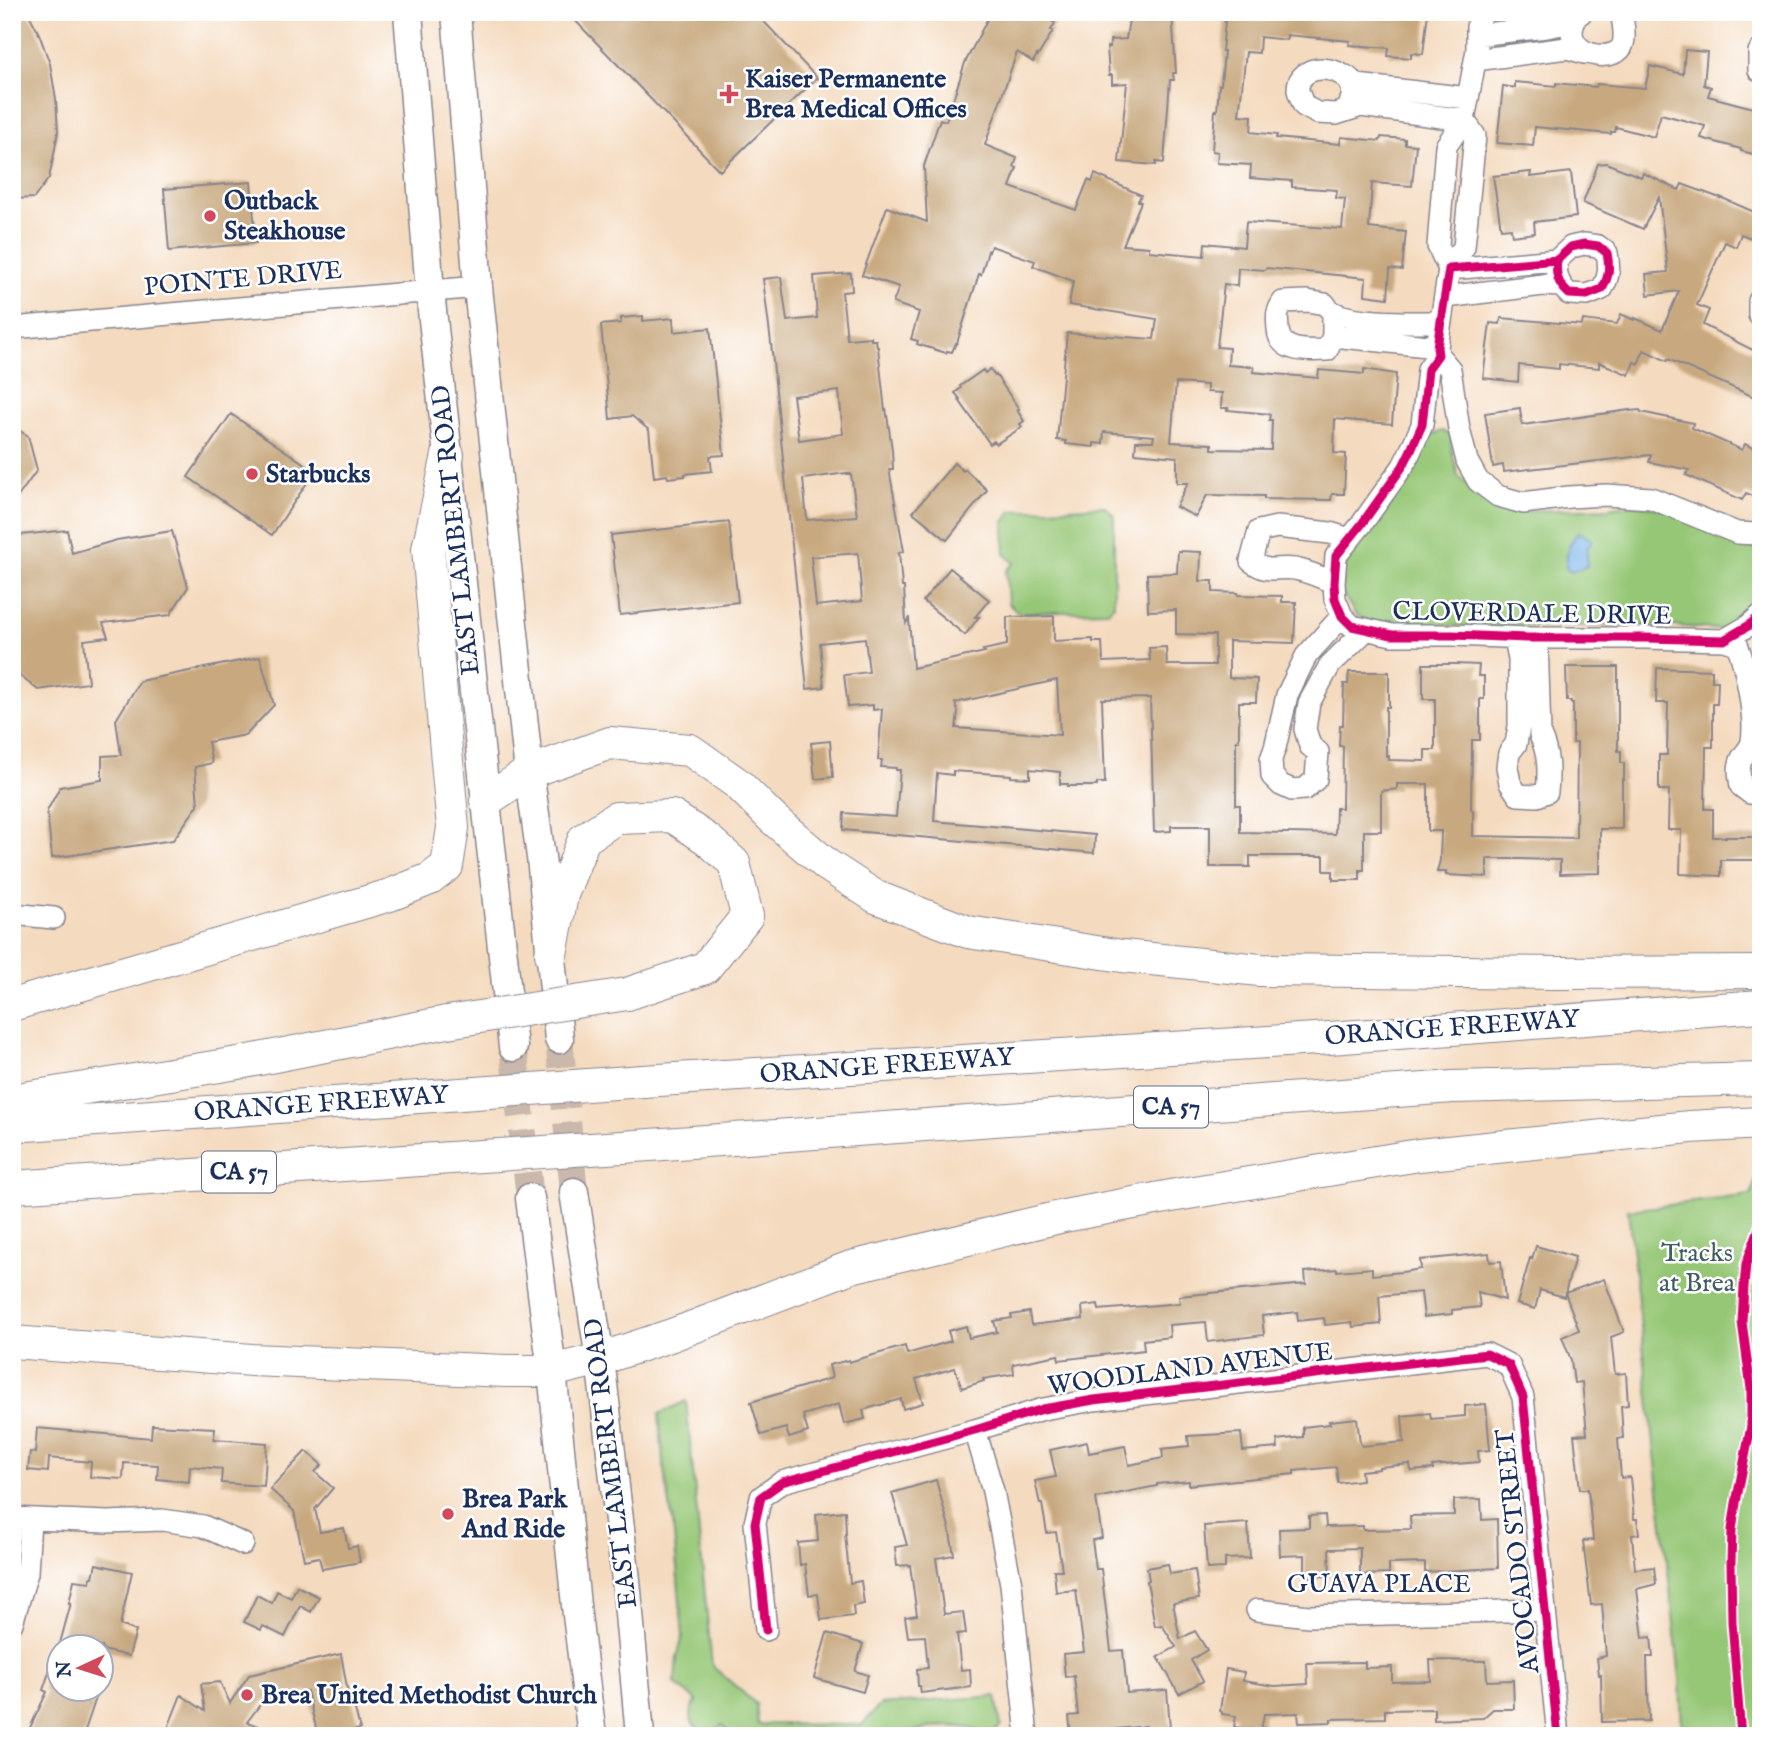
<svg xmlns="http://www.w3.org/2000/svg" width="1773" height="1748" font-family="'IM FELL English',serif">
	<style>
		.green { fill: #96c776; stroke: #587b6a; stroke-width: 2 }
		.water { fill: #78b3e9; stroke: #4a71a4; stroke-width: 2 }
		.building { fill: #c8a97f; fill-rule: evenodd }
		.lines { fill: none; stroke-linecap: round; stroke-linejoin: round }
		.major-tunnel { stroke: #c9b8ab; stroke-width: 28; stroke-dasharray: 28 14; stroke-linecap: butt }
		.minor-casing { stroke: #88848e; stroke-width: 24 }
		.major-casing { stroke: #88848e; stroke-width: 31 }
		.highway-casing { stroke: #88848e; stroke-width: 34 }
		.minor { stroke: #fff; stroke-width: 21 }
		.major { stroke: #fff; stroke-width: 28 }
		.highway { stroke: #fff; stroke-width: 32 }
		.highway-bridge-casing { stroke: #88848e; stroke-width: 34; stroke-linecap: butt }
		.highway-bridge { stroke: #fff; stroke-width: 32 }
		.cycleway-casing { stroke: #fff; stroke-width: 13 }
		.cycleway { stroke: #d6006c; stroke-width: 9 }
		.poi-dot { fill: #d1495b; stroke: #fff; stroke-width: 2.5 }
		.labels { text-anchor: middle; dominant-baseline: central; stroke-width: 5; stroke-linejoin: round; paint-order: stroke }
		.shield { fill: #fff; stroke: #5f6d8e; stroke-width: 2 }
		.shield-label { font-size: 24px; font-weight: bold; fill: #1b2f5e }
		.poi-label { font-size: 26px; font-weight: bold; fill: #1b2f5e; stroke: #fff; text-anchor: start }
		.street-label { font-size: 26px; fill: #1b2f5e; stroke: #fff }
		.park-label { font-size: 26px; fill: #405d65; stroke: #fff }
	</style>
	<rect width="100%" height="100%" fill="#fff"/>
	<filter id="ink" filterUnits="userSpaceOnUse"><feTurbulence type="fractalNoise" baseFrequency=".0143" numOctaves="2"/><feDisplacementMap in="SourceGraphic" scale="14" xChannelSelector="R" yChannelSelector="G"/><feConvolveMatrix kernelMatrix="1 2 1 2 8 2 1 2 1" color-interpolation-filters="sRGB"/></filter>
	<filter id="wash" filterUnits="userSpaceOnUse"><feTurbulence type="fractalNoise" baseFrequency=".00686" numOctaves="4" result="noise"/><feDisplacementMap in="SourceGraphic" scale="28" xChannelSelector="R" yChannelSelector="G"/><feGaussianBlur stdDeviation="1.57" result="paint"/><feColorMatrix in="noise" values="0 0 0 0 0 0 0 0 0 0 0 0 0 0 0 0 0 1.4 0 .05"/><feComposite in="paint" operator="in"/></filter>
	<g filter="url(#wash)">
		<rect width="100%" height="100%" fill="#f4dabe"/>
		<path class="green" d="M1442 431 1451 435 1452 451 1458 476 1489 502 1523 511 1609 508 1632 504 1671 510 1725 536 1757 550 1761 555V600L1735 626 1726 630 1672 626H1413L1376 624 1356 615 1341 591 1342 568 1362 539 1389 506 1426 437Z
			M1105 506 1114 515V605L1108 611 1018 613 1008 603 1006 571 1014 563 1005 554 1004 522 1012 511Z
			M1761 1163V1731L1682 1732 1680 1679 1628 1210 1751 1195Z
			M686 1401 712 1666 756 1704 758 1724 862 1725 880 1705 996 1696 1001 1726 989 1736C982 1733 975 1729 968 1728 946 1724 922 1728 901 1736H732L722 1725C703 1743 680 1721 697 1701L675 1684 677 1657 683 1636 673 1523 664 1470 659 1414Z"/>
		<path class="water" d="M1579 532 1592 540 1587 548V566L1571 572 1566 569C1566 555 1568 542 1579 532Z"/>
		<g id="blocks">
			<path class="building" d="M12 12H28L39 34 50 64 56 99 58 132 53 159 49 178 34 198 12 199Z
				M567 12H755L817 78 720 171Z
				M991 12H1036L1055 23 1051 30 1053 31 1038 56 1037 55 1033 62 1017 52 985 145 1017 158 1014 167 1017 168 1010 187 1076 210 1088 180 1092 182 1095 174 1141 195 1138 201 1141 202 1123 245 1149 247V251L1204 256 1205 243 1244 247 1246 222 1342 229 1345 199 1336 198 1337 190 1292 187V181L1250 178 1251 165 1217 163 1218 152 1212 151 1215 110 1217 111 1219 85H1221L1224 51H1222L1226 12 1266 15V12H1428L1423 54 1411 53V58L1388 56 1389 48 1349 45 1350 41 1287 35V40L1260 37 1259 53 1246 52 1239 115 1252 116 1251 132 1277 135 1276 138 1340 144 1341 137 1380 141 1381 137 1405 139V144L1416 145 1412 186 1372 183 1369 228 1406 232 1402 270 1390 269 1388 298 1365 295 1366 278 1266 268 1265 270 1238 268 1237 286 1224 284 1217 347 1229 348 1228 365 1254 367 1253 372 1318 378 1319 370 1364 374V369L1396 374 1392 424 1335 419 1334 453 1346 454 1344 494H1332L1331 500 1264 499V496L1207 495 1196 517 1176 507 1188 483H1177V457L1135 453 1136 441H1153L1154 436 1104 432 1103 444 1094 443V447L1066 444V441L1057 440 1067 333 1154 339 1157 319 1069 305 1073 281 1033 266 1035 261 991 246 989 252 988 251 981 275 979 274 957 343H956L952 352 947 351 946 353 917 344 918 341 911 339 919 312 893 303 899 287 862 275 887 207 927 222 924 166 940 119 946 121 965 63ZM1176 383 1207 385V392L1222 393 1221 408H1228L1227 410 1270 414 1269 420H1272L1271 450 1212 449V444L1171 442Z
				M1130 12H1172L1176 73H1173L1174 80H1170L1164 163 1156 162V165L1119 162 1127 83 1112 84V75H1109L1107 47H1110V40L1126 39Z
				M1685 50 1707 52 1704 85 1711 87 1708 96 1761 110V156L1741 151V149L1701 138 1705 126 1661 114 1654 137 1616 127 1615 132H1611V134L1535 127 1533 146 1497 143 1503 86 1515 88V82L1556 86V83L1596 87 1597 84 1645 88 1650 66 1683 74Z
				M1606 163 1641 177 1643 173 1679 190 1682 184 1720 198V197L1761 215V242L1741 234 1736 247 1725 242 1697 305 1709 310 1703 325 1761 354V400L1668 359 1667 361 1644 350 1638 364 1634 362 1629 375 1599 362V368L1559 364V369L1519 365 1518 382 1483 378 1490 323 1500 324 1501 318 1582 325 1583 320 1617 324 1621 314 1634 320 1635 318 1662 330 1679 291 1648 295 1646 274 1668 272 1659 197 1643 229 1583 203 1598 164Z
				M1531 172 1530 177 1571 172 1576 217 1534 222 1535 233 1512 236 1511 228 1501 229 1493 176Z
				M251 182 256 243 169 251 164 189Z
				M851 273 852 291 842 292 847 339 871 337V340H876L877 347H878L885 411 886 408 892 449 893 469H889L904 551 899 552 902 587H904L906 623 909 619 913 668 985 652 983 650 1007 645V617L1054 616V641L1093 639V642H1102L1103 662 1150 660 1149 648 1166 647 1167 665H1215V635L1176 634V610L1148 611 1147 574 1177 573 1178 551 1201 552 1200 581H1213V592L1238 593V595L1282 596V602H1296L1294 643 1229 641V678L1257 679 1256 702H1239V741H1236V805H1240V832L1335 834 1336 808H1342L1343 746H1339L1340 725H1343L1344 684H1348L1349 672H1389V707H1386V756H1389V760L1425 761V750H1435V699H1423V664H1455L1479 665 1478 676H1484V699H1480V740H1472L1471 810H1473V836L1576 838 1577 743H1573V703H1571V701H1567L1566 667H1618V751H1621V763H1624V780L1622 779V829H1600V873L1560 874V860L1519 859H1487V877L1446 875V872H1437L1440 860 1441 831H1428V784H1397V789L1381 791V831H1364V870H1360V880H1333V871H1324V856H1250V867H1210V826H1171V831L1154 832 1150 698 1102 699 1105 783H1097V786H1068V784H1060V772L1030 769V778L1011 777V775L953 771V775L937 773 934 821 1095 835 1094 853 843 830 844 813 896 817 900 770H896V768L881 767 882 760H878L882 709 873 710V705L848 707 844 675 869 672 865 638 820 643 824 687 807 689 771 343 763 279 781 277 787 321 817 318 814 276ZM839 391 843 434 799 440 793 396ZM847 473V474H851L857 516 807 520 803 479ZM858 553 862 601 816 606 811 557ZM1057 680 1060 735 956 728 958 712 955 703Z
				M643 316V321L673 318 674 332 710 328 724 455 710 456 712 471 685 474V476L668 478 667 475 654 477 649 430 632 416 610 419 601 325 621 323V318Z
				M990 369 995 376 996 375 1019 409 1017 410 1024 421 1020 424 1022 427 996 444 994 441 990 444 959 400 960 399 955 393 961 388 960 386 983 370 985 373Z
				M1520 408 1522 425 1630 410V411L1640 410 1641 412 1693 423 1692 428 1742 450 1745 444 1761 452V499L1746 493 1742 500 1686 475 1689 470 1649 462 1651 455 1504 472 1503 465 1493 467 1485 413Z
				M231 414 315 471 272 535 188 477Z
				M12 426 28 436 37 470 12 505Z
				M954 463 963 471 965 469 987 490 947 540 913 512Z
				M729 522 738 602 620 615 611 535Z
				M67 530 72 553 117 540 172 531 188 587 170 615 103 623 108 637 84 640 88 683 38 690 12 670V536Z
				M950 568 989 600 975 617H979L965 635 923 601Z
				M260 657 274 705 246 735 208 742 212 763 195 767 198 805 173 840 52 858 47 811 60 787 102 780V756L121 755 116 720 140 681Z
				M1657 668 1712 670V681H1718L1717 704H1713V747H1706L1705 809H1713V837H1761V860H1721V876L1680 874 1681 830H1668L1669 790H1659V755H1667L1668 703H1656Z
				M830 741 833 777 815 779 811 743Z
				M1536 1246 1575 1257 1564 1297 1540 1290 1535 1309 1517 1304 1530 1258 1532 1259Z
				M1489 1253 1490 1262 1501 1261 1505 1300 1478 1292 1480 1307 1452 1310V1314L1424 1317 1421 1292 1379 1296 1381 1324 1353 1327 1352 1322 1325 1325 1324 1318 1298 1321 1297 1312 1262 1316 1264 1335 1208 1342 1206 1322 1169 1325 1170 1337 1143 1340 1144 1350 1059 1360 1058 1355 1013 1364 1014 1374 983 1379 984 1381 962 1388 955 1368 916 1379 923 1403 903 1409 901 1399 863 1410 865 1419 844 1424 839 1404 803 1415 808 1432 789 1438 786 1428 761 1435 751 1402 832 1378 829 1365 849 1360V1362L905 1346 907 1354 951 1341 948 1331 966 1326 969 1338 997 1332 994 1321 1012 1318 1011 1315 1029 1312 1031 1325 1083 1319 1082 1306 1098 1304 1099 1310 1180 1303 1179 1296 1306 1284 1305 1272 1337 1269V1271L1372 1268V1275L1402 1272 1421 1269 1420 1260Z
				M1604 1279 1624 1332 1611 1337 1615 1374 1626 1373 1628 1405 1621 1406 1623 1438 1618 1439 1621 1478 1630 1477 1634 1519H1637L1639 1534 1632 1535 1635 1569 1654 1567 1656 1584 1637 1589 1643 1638 1651 1637 1653 1657H1647L1649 1721 1602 1722 1601 1675H1599L1597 1658 1606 1656 1602 1604 1591 1605 1583 1541 1593 1540 1588 1489H1580L1574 1435 1587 1434 1582 1382 1574 1383 1571 1360 1562 1337 1579 1330 1565 1293Z
				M1486 1404 1490 1450 1478 1451 1479 1462 1432 1466 1433 1469 1411 1471 1410 1464 1379 1467V1469L1361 1471 1362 1480 1338 1483 1336 1467 1294 1471V1474L1189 1485V1481L1157 1484V1486L1096 1498 1102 1538 1092 1540 1096 1569H1101L1111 1651 1123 1650 1127 1693 1167 1690 1170 1727 1147 1729 1146 1726 1116 1729V1732L1071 1736 1069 1716 1078 1715 1074 1676 1065 1677 1063 1654 1084 1652 1076 1590 1056 1592 1054 1570H1062L1056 1532 1047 1533 1042 1504H1040L1035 1481 1056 1477 1050 1450 1087 1442 1089 1453 1125 1446 1129 1465 1163 1458 1162 1449 1189 1446 1188 1436 1241 1433 1243 1451 1278 1448 1277 1440 1303 1437V1427L1330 1424 1329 1421 1357 1418 1360 1443 1362 1446 1404 1442 1402 1416 1430 1413 1431 1419 1465 1416V1406Z
				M152 1425 215 1428 214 1439 267 1443 264 1486 221 1483 222 1469 190 1466 189 1482 157 1479 158 1465 124 1463 123 1479 90 1477 91 1462 49 1458 48 1472 28 1470 30 1452 35 1453 37 1428 151 1438Z
				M306 1451 322 1465 315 1472 333 1488 315 1509 320 1532 344 1528 348 1548 357 1546 360 1562 322 1569 319 1557 304 1560 294 1511 270 1489Z
				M936 1480 949 1527 954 1555 936 1558 944 1614 963 1612 966 1633 957 1634 961 1670 970 1669 971 1687 921 1693 920 1686H918L917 1669 928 1668 925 1636 908 1637 905 1617 917 1615 910 1565 897 1566 895 1547 907 1545 892 1493Z
				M1481 1499 1482 1520 1497 1519 1498 1568 1425 1572V1563L1389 1564V1574L1360 1575V1548L1329 1549 1330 1576 1305 1577V1555L1280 1556 1279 1529 1309 1528V1516L1325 1515 1326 1527 1363 1526V1530L1411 1529 1410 1516 1454 1515V1500Z
				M845 1511 846 1534H845L850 1583 861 1581 864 1604 853 1606 854 1616 821 1620 818 1594 809 1595 805 1564 800 1565 798 1543 818 1541 816 1514Z
				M1248 1523 1250 1558 1225 1559V1568L1207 1569 1204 1526Z
				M96 1564 132 1572 120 1625 136 1631 129 1656 102 1650V1647H59L71 1603H69L74 1580 90 1582 91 1577H93Z
				M1168 1564 1170 1574 1195 1570 1199 1599 1173 1603 1180 1639 1195 1631 1207 1650 1191 1660 1203 1681 1179 1694 1158 1657 1176 1647 1162 1625 1155 1626 1147 1581 1149 1580 1147 1568Z
				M297 1586 319 1597 311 1612 300 1606 285 1637 263 1626 261 1630 244 1622 257 1595 272 1603 277 1591 291 1598Z
				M827 1633 863 1644 855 1671 868 1675 863 1692 814 1678Z
				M57 1649H60V1689H92L90 1696 96 1698 83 1736H26L47 1692 43 1690Z
				M341 1654 349 1699 352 1698 360 1729 333 1736H318L307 1691 263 1701 247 1722 280 1734 279 1736H183L168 1728 181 1695 205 1711 201 1684 220 1682 230 1703 249 1675Z
				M1430 1660 1486 1661 1487 1681 1513 1680 1514 1709H1493L1483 1718 1434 1720V1709L1385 1710V1718L1331 1719V1722L1299 1723 1298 1713 1264 1714 1261 1731 1234 1727 1236 1716 1222 1714V1712L1220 1711 1226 1669 1244 1672 1243 1681 1275 1686 1308 1684 1307 1663 1365 1662V1668L1392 1667V1682L1431 1681Z"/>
		</g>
	</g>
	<g filter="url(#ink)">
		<use href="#blocks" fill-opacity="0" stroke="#88848e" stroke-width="2"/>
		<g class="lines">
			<path class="major-tunnel" d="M559 1039 574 1192
				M513 1047 530 1198"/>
			<defs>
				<path id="minor" d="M1576 16C1575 21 1572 27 1572 32 1573 59 1618 62 1623 44 1626 35 1623 25 1622 16L1617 12
					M1477 35 1547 27 1567 23 1581 13
					M1761 50 1759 52V70L1761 71
					M1475 60 1567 48 1584 53
					M1346 76 1357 85 1468 98
					M1348 110C1350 103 1354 95 1352 88 1346 64 1297 61 1298 90 1299 95 1302 101 1304 106L1317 113 1336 114 1361 106 1464 120
					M1464 120 1475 136 1464 247 1449 269 1438 246 1446 146 1464 120 1477 50V27L1483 12
					M1557 260C1555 275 1558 284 1569 294L1587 295 1602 289C1609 277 1610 268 1607 253L1598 246 1584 244 1571 247 1557 260 1449 269 1437 347 1438 355 1428 369 1422 425 1410 452 1403 466 1361 525 1336 556 1334 583 1335 599 1342 616 1352 626 1392 635H1452L1527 638H1645L1724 640 1748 626 1761 615
					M1445 297 1543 285 1560 286
					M1761 298 1759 301V315L1761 317
					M1333 312V336L1327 350C1308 351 1279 353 1278 329 1277 316 1276 313 1283 302L1307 301 1325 304C1336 325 1417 322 1441 322
					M12 328 478 287
					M1333 336 1437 347
					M1438 355 1450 369 1459 429 1467 461 1478 481 1498 496 1523 503 1569 497 1606 495 1651 498 1737 533 1757 534 1761 533
					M1334 583C1321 577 1309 572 1295 569 1275 566 1270 575 1251 561L1259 531 1277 527 1330 533 1350 539
					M1342 616 1306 656 1287 695 1275 748 1271 759 1272 776 1281 785 1292 790 1305 789 1316 779 1318 752 1310 746 1305 729 1309 703 1330 665 1366 630
					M1515 638 1519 659V726L1516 744 1509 753 1507 767 1510 783 1518 795 1537 796 1547 792C1549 772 1549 754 1540 735L1537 638
					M1724 640 1737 644C1746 667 1756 718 1752 741 1751 747 1748 750 1744 755 1737 764 1739 775 1741 786L1750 793 1761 794
					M12 914 54 918
					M975 1430 993 1491 1011 1584 1027 1736
					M12 1518 107 1522 162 1520 203 1526 243 1544
					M1257 1610 1309 1616 1544 1610
					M12 1623 27 1573 30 1519
					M766 1630 755 1523 761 1497 782 1482 975 1430 1043 1409 1094 1400 1487 1354 1509 1365 1523 1397 1558 1736"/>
				<path id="major" d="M408 12 430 292 513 1047
					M456 12 478 287 512 615 529 772 541 857 559 1039
					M574 1192 600 1359 626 1580 640 1736
					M530 1198 552 1371 577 1615 592 1736"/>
				<path id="highway" d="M486 801 529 772 610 743 690 750 738 784 772 818 827 865 876 897 968 932 1122 956 1260 970 1555 973 1761 972
					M551 954 562 895 584 839 616 818 672 816 707 839 734 863 747 916 705 968 627 994
					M12 1005 390 895 430 879 447 866 453 828 428 549 448 455
					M643 1081 1316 1039 1761 1006
					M12 1100 244 1062 447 1022
					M12 1126 461 1094
					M622 1147 1453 1087 1761 1079
					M12 1187 466 1157
					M12 1342 252 1360 506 1371H552L600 1359 672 1335 851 1267 1064 1216 1182 1194 1419 1155 1690 1127 1761 1123"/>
			</defs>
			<use href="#minor" class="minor-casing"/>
			<use href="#major" class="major-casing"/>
			<use href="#highway" class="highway-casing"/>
			<use href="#minor" class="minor"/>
			<use href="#major" class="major"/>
			<use href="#highway" class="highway"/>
			<defs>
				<path id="highway-bridge" d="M447 1022 627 994
					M461 1094 643 1081
					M466 1157 622 1147"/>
			</defs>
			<use href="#highway-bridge" class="highway-bridge-casing"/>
			<use href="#highway-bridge" class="highway-bridge"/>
			<defs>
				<path id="cycleway" d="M1557 260C1555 275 1558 284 1569 294L1587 295 1602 289C1609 277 1610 268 1607 253L1598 246 1584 244 1571 247 1557 260 1449 269 1437 347 1438 355 1428 369 1422 425 1410 452 1403 466 1361 525 1336 556 1334 583 1335 599 1342 616 1352 626 1392 635H1452L1527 638H1645L1724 640 1748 626 1761 615
					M766 1630 755 1523 761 1497 782 1482 975 1430 1043 1409 1094 1400 1487 1354 1509 1365 1523 1397 1558 1736
					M1741 1736 1732 1622 1731 1563 1732 1530 1736 1503 1751 1426V1389L1742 1322 1744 1287 1746 1264 1761 1223"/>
			</defs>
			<use href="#cycleway" class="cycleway-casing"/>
			<use href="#cycleway" class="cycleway"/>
		</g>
	</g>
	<g class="poi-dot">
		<path d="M725.5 83.5h7v7h7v7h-7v7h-7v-7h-7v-7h7z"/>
		<circle cx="210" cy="216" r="7"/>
		<circle cx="252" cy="474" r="7"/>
		<circle cx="448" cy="1514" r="7"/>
		<circle cx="247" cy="1695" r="7"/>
	</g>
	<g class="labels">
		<g class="shield">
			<rect x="1134" y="1086.5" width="74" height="41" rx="5"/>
			<rect x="202" y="1151.5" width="74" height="41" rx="5"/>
		</g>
		<g class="shield-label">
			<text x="1171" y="1107">CA 57</text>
			<text x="239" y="1172">CA 57</text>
		</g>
		<g class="poi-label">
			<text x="745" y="79">Kaiser Permanente<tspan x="745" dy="30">Brea Medical Offices</tspan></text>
			<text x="224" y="201">Outback<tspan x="224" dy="30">Steakhouse</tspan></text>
			<text x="266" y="474">Starbucks</text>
			<text x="462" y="1499">Brea Park<tspan x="462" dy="30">And Ride</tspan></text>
			<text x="261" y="1695">Brea United Methodist Church</text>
		</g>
		<g class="street-label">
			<text transform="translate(243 279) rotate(-5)">POINTE DRIVE</text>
			<text transform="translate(456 530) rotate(-96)">EAST LAMBERT ROAD</text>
			<text transform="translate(1532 614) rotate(1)">CLOVERDALE DRIVE</text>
			<text transform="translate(1452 1028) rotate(-4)">ORANGE FREEWAY</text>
			<text transform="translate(887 1066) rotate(-4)">ORANGE FREEWAY</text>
			<text transform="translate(321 1104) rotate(-4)">ORANGE FREEWAY</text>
			<text transform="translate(1190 1369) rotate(-7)">WOODLAND AVENUE</text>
			<text transform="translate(611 1463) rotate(-97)">EAST LAMBERT ROAD</text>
			<text transform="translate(1518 1551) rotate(-96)">AVOCADO STREET</text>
			<text x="1379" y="1584">GUAVA PLACE</text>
		</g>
		<g class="park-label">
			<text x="1697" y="1253">Tracks<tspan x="1697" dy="30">at Brea</tspan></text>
		</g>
	</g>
	<rect width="1773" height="1748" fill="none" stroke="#fff" stroke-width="42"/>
	<g transform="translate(80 1668) rotate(266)"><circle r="33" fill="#ffffff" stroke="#a4acbf" stroke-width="2"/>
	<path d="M0-5L12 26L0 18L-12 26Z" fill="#d1495b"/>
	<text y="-10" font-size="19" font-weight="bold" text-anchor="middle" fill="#1b2f5e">N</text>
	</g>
</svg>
